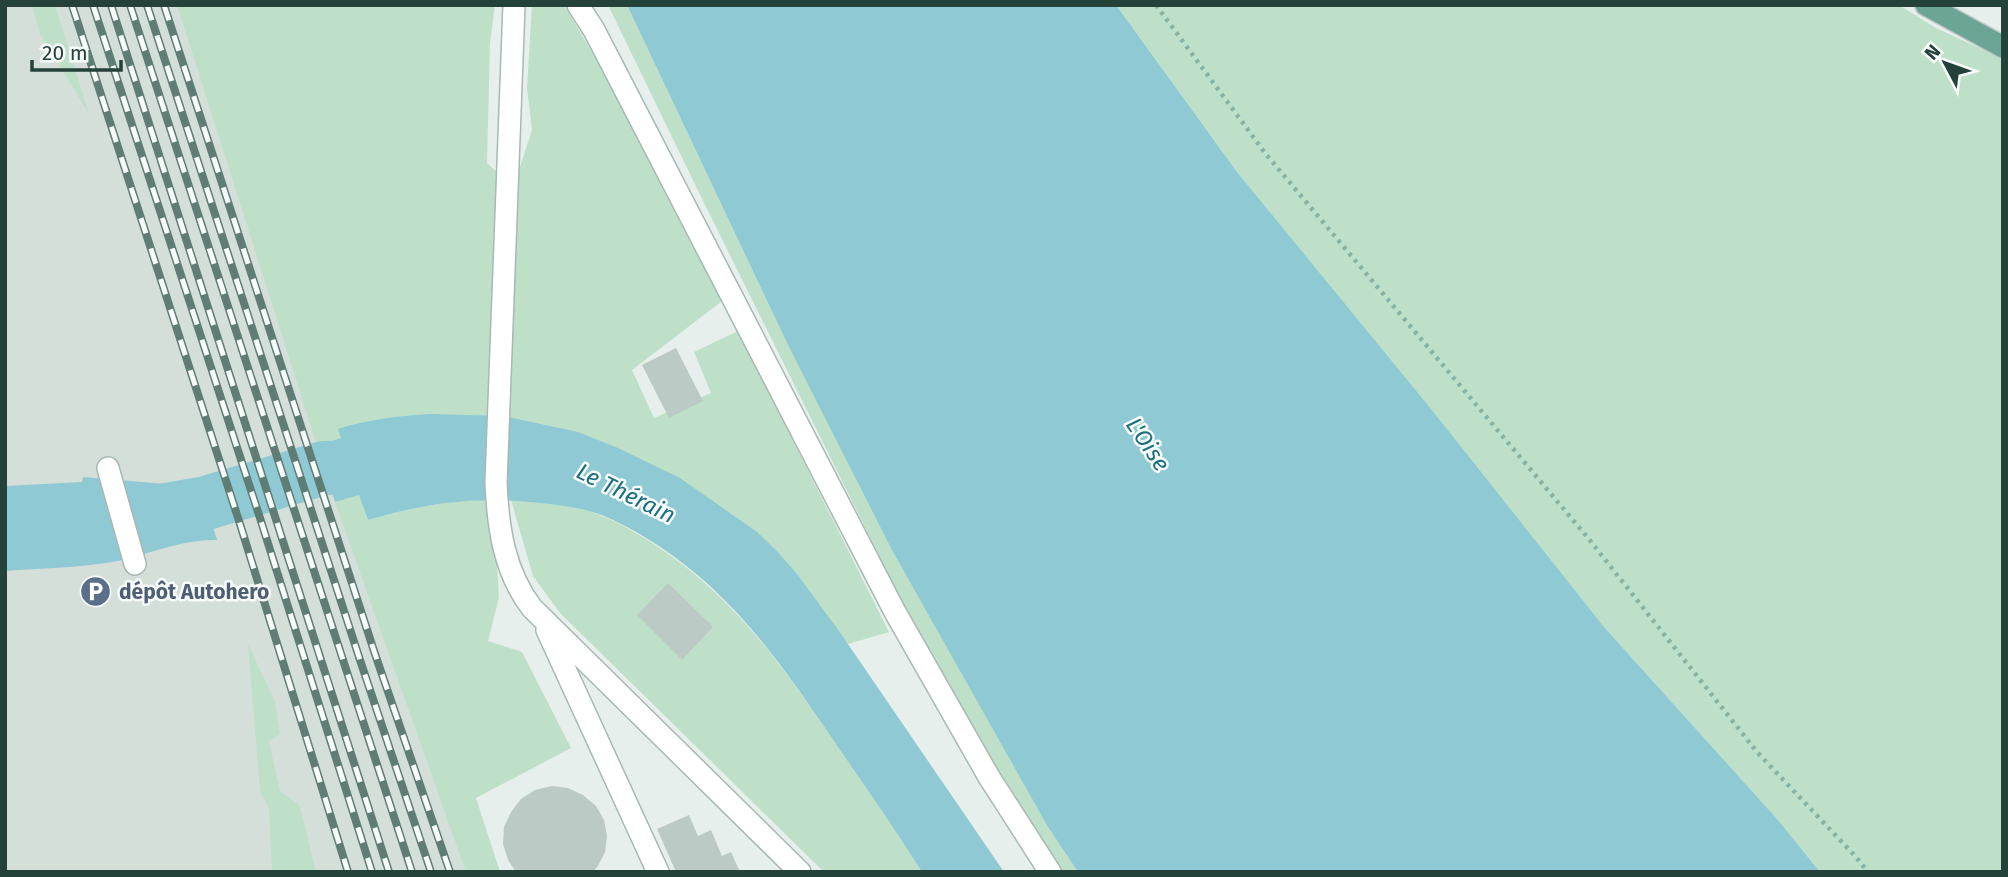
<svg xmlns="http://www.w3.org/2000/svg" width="2008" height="877" font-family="'Fira Sans',sans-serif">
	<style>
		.built { fill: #d4dfda }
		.green { fill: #bfe0c8 }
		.water { fill: #8ec9d4 }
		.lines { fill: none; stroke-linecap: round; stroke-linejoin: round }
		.river { stroke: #8ec9d4; stroke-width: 54 }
		.building { fill: #bbcac4 }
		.minor-casing { stroke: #a8b8b2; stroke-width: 24 }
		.major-casing { stroke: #c2cac8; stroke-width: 24 }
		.path { stroke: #86b3a5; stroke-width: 4.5; stroke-dasharray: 3.5 5; stroke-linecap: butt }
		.minor { stroke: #fff; stroke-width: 21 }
		.major { stroke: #6aa596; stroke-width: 21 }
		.rail-casing { stroke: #5f7d75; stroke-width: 8 }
		.rail { stroke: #f7fbf9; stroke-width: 5; stroke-dasharray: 16; stroke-linecap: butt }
		.labels { text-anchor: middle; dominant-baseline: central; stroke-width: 5; stroke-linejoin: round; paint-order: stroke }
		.service-label { font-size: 21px; font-weight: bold; fill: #4e5e75; stroke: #f7fbf9; text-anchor: start }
		.water-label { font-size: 23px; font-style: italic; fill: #1c6f80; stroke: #f7fbf9 }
	</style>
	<rect width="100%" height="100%" fill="#e6efeb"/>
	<path class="built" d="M5 5H224L317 446 324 468 335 502 475 798 500 872H5Z"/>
	<path class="green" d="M32 5H55L89 114 40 34Z
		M177 5H495L490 43 487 163 498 173 520 167 532 130 527 88 532 5H564L625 108 726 298 632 370 654 418 711 393 694 352 738 331 889 632 848 644 775 549 589 511C613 519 634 531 655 545 737 598 788 674 842 753 869 792 897 831 922 872H824L560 613 533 576 511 500V417L339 429 341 438 317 446Z
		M608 5H627L787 343 1048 827 1078 872H1060L1040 840 921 640 705 205Z
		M1116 5H1899L1936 28 2003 59V872H1820L1778 820 1604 627 1237 172Z
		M359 494 368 520C411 507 448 501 493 499L499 597 488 641 522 652 571 748 476 798 500 872H466L335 502Z
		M248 644 275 702 280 734 269 741 280 791 300 806 316 872H272L269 809 260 791Z"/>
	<path class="water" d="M627 5H1116L1237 172 1431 409 1604 627 1778 820 1820 872H1078L1048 827 892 550 787 343Z
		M431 414 503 416 578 432 618 448 680 478 757 532 775 549 797 574 839 631 1004 872H922C892 824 859 778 827 731 802 694 776 657 747 624 709 580 658 539 604 516 584 508 562 505 541 503 477 496 430 502 368 520L359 495 335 502 317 446 341 438 338 429C369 419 399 416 431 414Z
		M83 477 201 487 217 540C181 539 148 555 112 562 77 568 41 568 5 571V486L82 482Z"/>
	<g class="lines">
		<path class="river" d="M5 541 28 534 206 503 324 468 398 466"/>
	</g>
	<path class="building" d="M676 348 703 401 669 418 642 365Z
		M668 583 713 627 682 660 637 615Z
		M552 786 568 788 583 795 596 806 604 820 607 836 605 852 598 866 593 872H516L508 860 503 844 504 827 511 812 521 799 535 790Z
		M689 815 698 836 711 830 722 856 731 852 740 872H676L657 829Z"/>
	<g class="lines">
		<defs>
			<path id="minor" d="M514 5 496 483C498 527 504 572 532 608L800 872
				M578 5 594 30 895 612 989 777 1050 872
				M108 468 135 564
				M547 630 658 872"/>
			<path id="major" d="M1926 5 2003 47"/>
		</defs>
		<use href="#minor" class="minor-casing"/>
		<use href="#major" class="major-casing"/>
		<path class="path" d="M1156 5 1265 153 1588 538 1757 752 1856 857 1868 872"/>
		<use href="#minor" class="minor"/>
		<use href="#major" class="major"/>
		<defs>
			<path id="rail" d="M72 5 240 524 348 872
				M93 5 260 518 372 872
				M111 5 389 872
				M130 5 412 872
				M147 5 360 660 431 872
				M164 5 375 654 450 872"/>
		</defs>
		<use href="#rail" class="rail-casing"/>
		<use href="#rail" class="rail"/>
	</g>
	<defs>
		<symbol id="parking-disc" viewBox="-11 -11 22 22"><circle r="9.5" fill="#5c6f8a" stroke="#f7fbf9"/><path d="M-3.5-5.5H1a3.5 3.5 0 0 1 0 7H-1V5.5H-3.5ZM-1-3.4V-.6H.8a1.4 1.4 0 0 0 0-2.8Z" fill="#fff"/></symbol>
	</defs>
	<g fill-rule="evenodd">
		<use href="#parking-disc" x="78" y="574" width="35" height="35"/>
	</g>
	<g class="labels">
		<g class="service-label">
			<text x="119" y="592">dépôt Autohero</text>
		</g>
		<g class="water-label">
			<text transform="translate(1148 444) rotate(56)">L'Oise</text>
			<text transform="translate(626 493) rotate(26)">Le Thérain</text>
		</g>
	</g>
	<rect width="2008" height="877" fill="none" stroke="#24423a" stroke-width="14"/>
	<g transform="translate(1945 63) rotate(311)" stroke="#f7fbf9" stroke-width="5" paint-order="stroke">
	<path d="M0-5L12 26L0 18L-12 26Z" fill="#24423a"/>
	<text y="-10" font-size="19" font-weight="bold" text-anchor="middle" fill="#24423a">N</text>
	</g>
	<path d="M32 60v10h89v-10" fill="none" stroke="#24423a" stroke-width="3.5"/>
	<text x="42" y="60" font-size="21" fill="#24423a" stroke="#f7fbf9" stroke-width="5" paint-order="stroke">20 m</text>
</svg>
